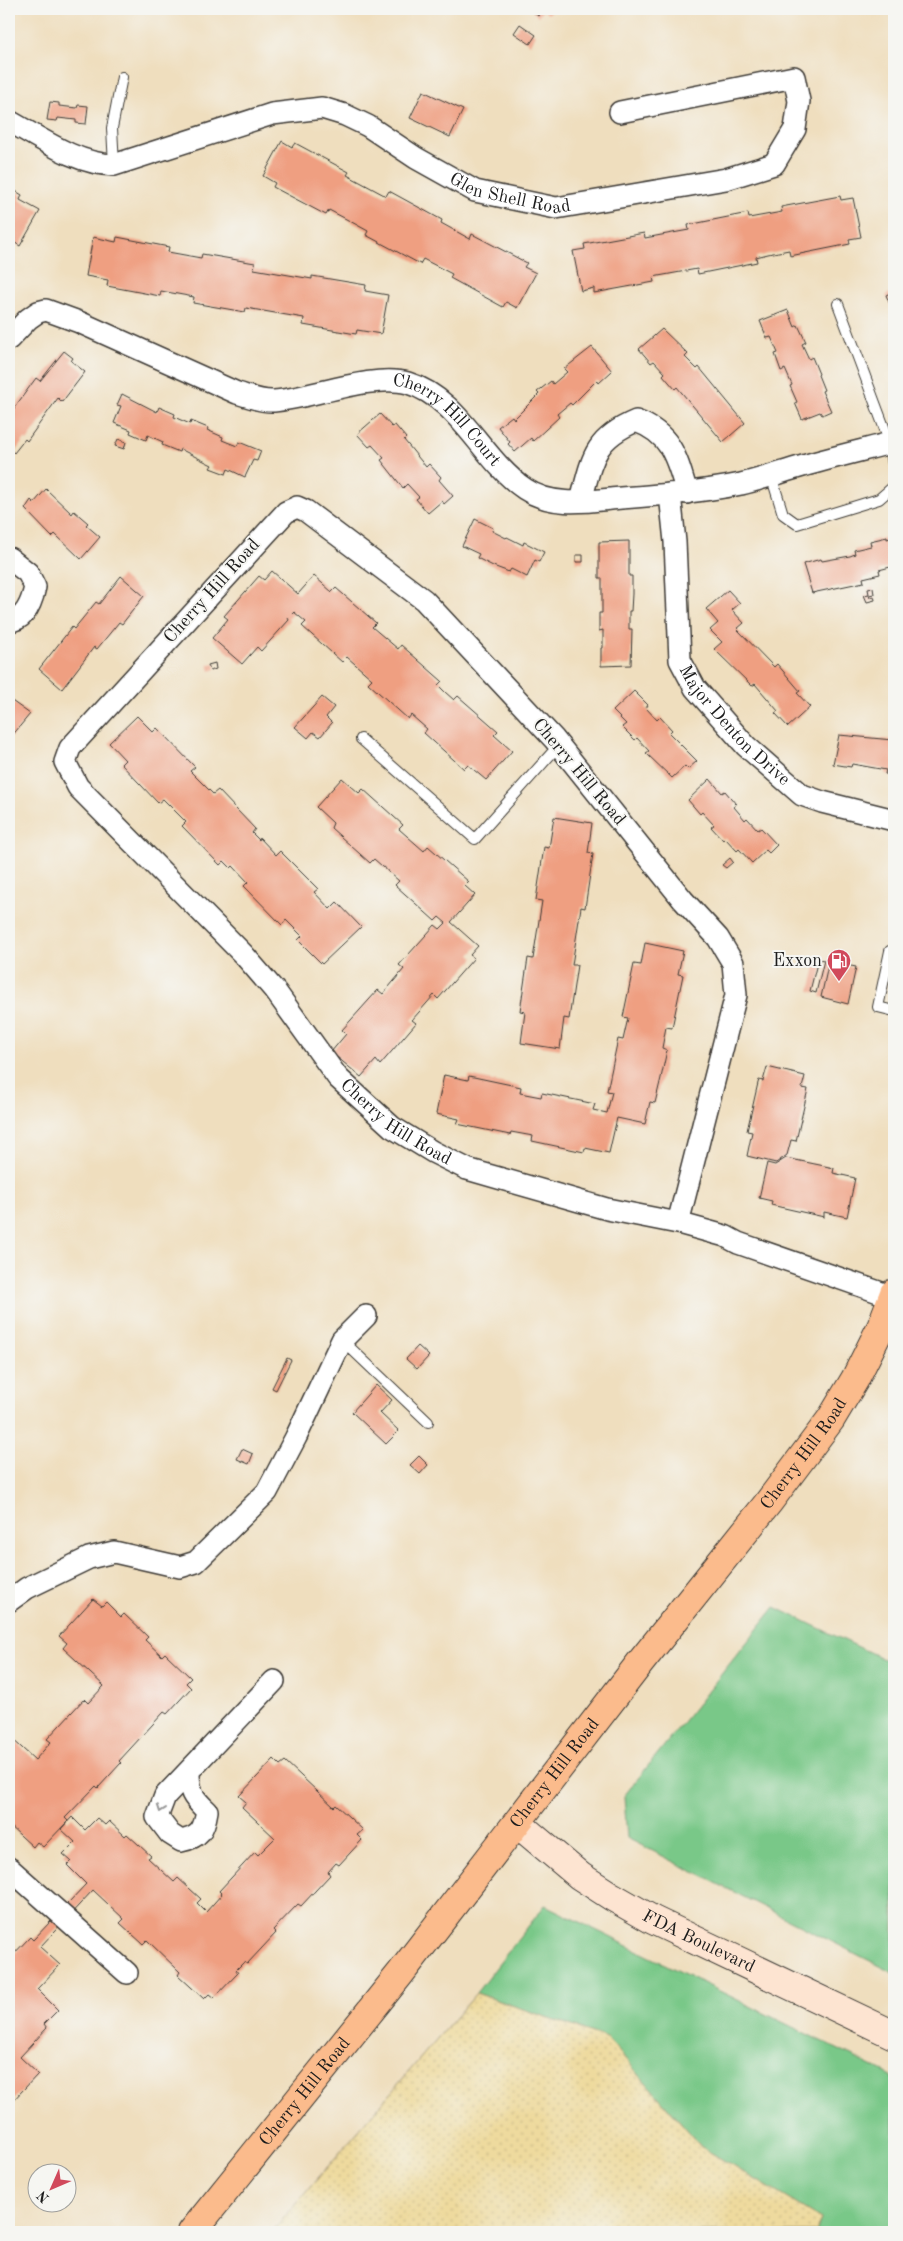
<svg xmlns="http://www.w3.org/2000/svg" width="903" height="2241" font-family="'Old Standard TT',serif">
	<style>
		.grass { fill: #79c888; stroke: #4a7252 }
		.sand { fill: url(#sand-dots); stroke: #857b5d }
		.building { fill: #ef9f81 }
		.lines { fill: none; stroke-linecap: round; stroke-linejoin: round }
		.lane-casing { stroke: #3c3934; stroke-width: 12 }
		.street-casing { stroke: #3c3934; stroke-width: 24 }
		.secondary-casing { stroke: #3c3934; stroke-width: 30 }
		.primary-casing { stroke: #3c3934; stroke-width: 30 }
		.lane { stroke: #fff; stroke-width: 10 }
		.street { stroke: #fff; stroke-width: 21 }
		.secondary { stroke: #fde4d1; stroke-width: 28 }
		.primary { stroke: #fbbb8c; stroke-width: 28 }
		.oneway { stroke: #999 }
		.labels { text-anchor: middle; dominant-baseline: central; stroke-width: 4; stroke-linejoin: round; paint-order: stroke }
		.street-label { font-size: 18px; fill: #1c1c1c; stroke: #f6f6f2 }
		.poi-label { font-size: 18px; fill: #1c1c1c; stroke: #f6f6f2; text-anchor: end }
	</style>
	<defs>
		<pattern id="sand-dots" width="8" height="8" patternUnits="userSpaceOnUse" patternTransform="scale(1.25)"><rect width="8" height="8" fill="#eeda9e"/><path d="M2 2h.1M6 6h.1" fill="none" stroke="#ccba88" stroke-width="1.8" stroke-linecap="round"/></pattern>
	</defs>
	<rect width="100%" height="100%" fill="#f6f6f2"/>
	<filter id="ink" filterUnits="userSpaceOnUse"><feTurbulence type="fractalNoise" baseFrequency=".02" numOctaves="2"/><feDisplacementMap in="SourceGraphic" scale="10" xChannelSelector="R" yChannelSelector="G"/><feConvolveMatrix kernelMatrix="1 2 1 2 8 2 1 2 1" color-interpolation-filters="sRGB"/></filter>
	<filter id="wash" filterUnits="userSpaceOnUse"><feTurbulence type="fractalNoise" baseFrequency=".0096" numOctaves="4" result="noise"/><feDisplacementMap in="SourceGraphic" scale="20" xChannelSelector="R" yChannelSelector="G"/><feGaussianBlur stdDeviation="1.12" result="paint"/><feColorMatrix in="noise" values="0 0 0 0 0 0 0 0 0 0 0 0 0 0 0 0 0 1.4 0 .05"/><feComposite in="paint" operator="in"/></filter>
	<g filter="url(#wash)">
		<rect width="100%" height="100%" fill="#efdebe"/>
		<path class="grass" d="M775 1607 894 1664V1973L627 1838 624 1796Z
			M545 1905 894 2077V2232H816L821 2219 703 2148 607 2038 476 1993Z"/>
		<path class="sand" d="M476 1993 607 2038 703 2148 821 2219 816 2232H272Z"/>
		<g id="blocks">
			<path class="building" d="M530 9H553L548 14 543 10 538 16Z
				M520 24 536 35 530 44 514 33Z
				M423 91 463 110 450 137 410 118Z
				M50 102 59 103V106L77 108 78 105 88 106 86 124 76 123V120L58 118 57 121 47 120Z
				M282 141 292 147 295 143 349 172 347 175 386 196 389 191 442 220 441 223 470 239 472 234 527 263 524 267 536 273 517 308 506 302 503 307 450 278 452 274 423 259 420 264 366 235 368 231 348 220 329 210 326 215 273 187 275 183 263 176Z
				M9 187 22 195 20 200 40 211 20 246 9 239Z
				M840 196 841 200 853 198 861 237 849 239 850 244 790 256 789 250 768 254 756 257 757 262 698 274 697 269 653 277 654 282 594 293V288L581 291 573 251 585 249 584 244 644 233 645 238 689 230 688 225 748 213 749 218 782 212 781 207Z
				M93 237 116 242 117 237 169 247 168 252 201 258 202 254 255 263 254 269 312 279V276L366 285 365 291 388 295 381 334 357 330 356 334 303 325 304 318 246 308 245 312 193 303 194 297 161 291 160 296 107 286 108 280 86 276Z
				M894 291V314L886 295Z
				M788 310 795 327 798 325 806 342 802 344 809 359 812 357 819 374 818 375 824 390 822 391 831 411 822 415 820 412 802 419 795 403 797 402 790 386 792 385 785 369 781 371 775 354 778 353 771 337 767 338 760 321Z
				M662 329 688 354 685 357 697 369 699 367 745 423 723 442 677 387 675 389 663 375 665 373 654 361 651 363 639 349Z
				M592 347 612 371 599 383 597 380 572 405 570 403 557 414 559 417 533 441 531 438 515 452 508 444 510 442 498 427 512 416 514 419 539 394 537 392 551 381 553 384 567 372 564 369Z
				M64 351 73 358 71 361 85 372 62 402 58 398 27 441 25 439 14 453 12 451 9 455V415L36 378 40 381Z
				M122 394 157 412 159 407 175 414 174 417 190 424 191 421 208 428 207 430 223 437 222 440 237 446 239 442 261 451 257 461 253 460 245 477 228 469 226 474 210 468 212 465 180 449 179 452 162 445 163 442 148 435 146 440 130 433 131 430 114 423 121 406 117 405Z
				M380 414 392 427 395 425 406 438 404 440 426 467 429 464 441 477 439 480 453 496 444 504 442 501 428 513 416 499 419 497 407 484 403 488 381 460 384 458 372 445 369 447 357 434Z
				M118 439 126 442 124 449 115 446Z
				M46 489 72 514 74 511 88 523 86 525 100 537 81 559 55 534 52 537 25 509 31 500 34 503Z
				M475 519 493 528 492 531 506 538 507 537 523 545 524 542 544 552 539 562 535 560 527 577 511 569 509 572 493 566 477 558 479 554 462 546Z
				M887 537V539L894 537V566L879 570 880 574 863 578 864 582 812 593 803 564 821 559 822 561 850 556 855 554 854 550 871 546 870 541Z
				M629 541V576H632V594L631 611H629V629H632L631 665 601 666V648H603V630L599 631V613H602V578H599V542Z
				M576 555H583V562H576Z
				M272 571 298 594 314 576 332 592 336 588 376 623 372 627 398 649 401 645 442 681 438 685 445 692 454 700 458 696 498 731 494 735 512 751 486 780 468 765 464 769 424 733 427 729 411 715 408 719 368 683 372 679 347 657 342 662 302 626 306 622 294 612 288 618 289 620 261 651 257 647 242 664 212 638 228 619 224 616 259 576 264 580Z
				M121 576 144 596 122 624 119 622 97 649 94 647 62 689 39 669 72 627 74 629 96 602 99 604Z
				M873 588 874 594 869 595 870 597 874 596 875 600 867 602 864 595 869 594 868 589Z
				M728 590 740 603 732 610 744 623 737 629 774 667 777 664 800 691 797 693 810 707 788 727 775 713 778 711 755 684 752 686 714 649 722 642 710 630 718 623 706 609Z
				M215 663 216 669 210 671 208 665Z
				M634 691 648 705 646 708 657 720 660 717 672 730 669 733 697 761 688 769 685 766 672 778 646 753 649 751 637 738 635 740 622 727 626 724 613 711Z
				M322 697 334 707 326 717 332 723 320 737 313 732 308 738 295 727Z
				M9 699 30 714 11 737 9 735Z
				M137 716 153 732 157 728 195 767 190 771 213 794 218 790 255 829 252 833 259 840 260 838 276 855 280 851 318 889 314 892 330 909 337 902 361 927 322 964 298 940 302 936 286 920 282 925 244 886 248 882 233 866 231 868 224 861 220 865 182 826 186 822 163 799 158 803 121 764 125 760 109 743Z
				M839 735 893 740 894 775 885 774 886 770 852 764 851 767 833 764Z
				M342 778 359 793 363 789 403 825 399 829 424 851 428 846 469 882 465 886 475 895 451 922 478 946 470 955 474 958 438 999 434 995 412 1020 416 1023 380 1065 376 1060 361 1077 331 1052 346 1034 342 1030 378 990 383 994 404 969 399 965 435 925 440 929 446 923 439 917 435 921 395 885 399 881 374 859 370 863 331 828 333 823 316 807Z
				M710 779 722 793 725 791 736 804 734 807 745 820 747 818 758 830 761 828 777 845 769 853 766 850 752 863 739 849 737 851 725 838 723 840 711 827 714 825 702 812 700 814 688 800Z
				M554 817 592 823 588 853 593 854 585 908 581 907 572 965H577L569 1019 564 1018 560 1049 521 1043 525 1012 520 1011 528 958 533 959 542 901 536 900 544 847 549 848Z
				M730 858 733 862 726 868 722 865Z
				M645 943 683 951 678 974 683 975 672 1028 666 1027 662 1048 667 1050 661 1078 655 1103 650 1102 645 1124 617 1118 609 1153 585 1148 584 1152 532 1141 533 1136 511 1132 510 1135 457 1124 459 1119 436 1114 444 1075 468 1080 469 1076 521 1087 520 1093 541 1097 542 1093 595 1104 593 1110 607 1113 612 1092 607 1091 618 1039 623 1040 628 1018 623 1017 634 964 641 965Z
				M830 957 847 960 846 965 856 967 848 1004 821 997Z
				M818 959 824 960 816 993 810 991Z
				M767 1067 805 1076 802 1088 808 1089 796 1141 791 1140 787 1155 776 1163 747 1156 752 1132 747 1131 758 1083 759 1080 763 1081Z
				M786 1158 834 1168 833 1173 855 1178 847 1217 824 1212V1217L771 1205 772 1201 759 1198 767 1163 775 1165Z
				M418 1346 429 1356 417 1369 406 1359Z
				M287 1358 291 1360 276 1390 272 1388Z
				M376 1385 392 1400 380 1413 399 1431 386 1444 352 1412Z
				M242 1449 253 1454 249 1464 237 1459Z
				M419 1456 428 1465 420 1474 410 1465Z
				M93 1599 102 1606 106 1602 121 1617 124 1614 148 1637 145 1640 162 1656 165 1653 191 1678 186 1683 191 1688 167 1714 164 1712 119 1761 121 1763 98 1788 96 1786 65 1818 68 1821 43 1847 37 1842 33 1847 9 1825V1736L35 1760 51 1742 47 1739 84 1699 88 1703 104 1686 63 1648 67 1643 59 1636Z
				M274 1759 280 1765 285 1761 334 1807 336 1805 363 1830 357 1835 362 1840 339 1865 336 1863 328 1872 330 1875 301 1906 298 1904 273 1930 276 1933 247 1964 244 1962 236 1970 238 1973 214 1998 209 1994 204 1999 178 1975 180 1972 147 1940 143 1944 120 1923 124 1919 93 1890 40 1947 60 1965 37 1989 58 2010 44 2024 47 2028 20 2057 38 2074 9 2105V1959L30 1937 33 1940 86 1884 67 1865 71 1861 63 1854 75 1842 61 1829 72 1817 85 1830 97 1818 105 1825 109 1821 125 1836 127 1834 151 1856 148 1858 174 1882 178 1878 201 1899 197 1903 206 1912 222 1894 219 1891 255 1852 258 1855 275 1838 242 1807 246 1802 239 1796Z"/>
		</g>
	</g>
	<g filter="url(#ink)">
		<use href="#blocks" fill-opacity="0" stroke="#3c3934" stroke-width="1"/>
		<g class="lines">
			<defs>
				<path id="lane" d="M114 165 112 128 122 77
					M838 304 890 443 894 472
					M771 475 783 514 797 524 879 499 894 486
					M361 739 475 839 559 745
					M894 951H890L878 1007 894 1011
					M342 1340 428 1422"/>
				<g id="street">
					<path id="s1" d="M9 121C42 139 76 164 114 165L272 114 322 108 345 115 368 126 416 158 475 191 556 208 726 179 774 164 795 129 799 101 794 77 620 112"/>
					<path id="s2" d="M9 339 28 319 38 312 46 310 79 322 237 393C248 396 261 402 274 401 311 398 373 373 408 383 460 399 482 460 525 489 553 508 589 501 621 498 661 495 701 492 741 484 762 479 782 472 803 466 833 457 864 450 894 442"/>
					<path id="s3" d="M670 494 675 542 680 660 695 688 746 746 802 795 822 802 894 820"/>
					<path d="M581 501C592 460 593 439 636 421 672 434 677 459 687 493"/>
					<path d="M9 558 28 573 35 587C32 601 26 620 9 621"/>
					<path id="s4" d="M678 1223 736 995 733 963 718 938 683 900 554 739 424 600 306 511 297 507 286 512 70 748 65 762 78 787 244 955 276 992 338 1078 392 1127 433 1152 467 1169 607 1209 678 1223 725 1236 738 1243 893 1297"/>
					<path d="M9 1601 27 1588 89 1558 114 1552 180 1567 196 1562 267 1492 296 1437 342 1340 366 1316"/>
					<path d="M189 1771C189 1792 192 1797 207 1811 204 1830 200 1837 181 1841L170 1834 157 1817 165 1796 274 1681"/>
					<path d="M9 1868 127 1973"/>
				</g>
				<g id="secondary">
					<path id="s5" d="M517 1823 580 1876 611 1896 653 1920 894 2035"/>
				</g>
				<g id="primary">
					<path id="s6" d="M192 2232 400 1974 640 1663 768 1503 831 1419 855 1379 881 1327 894 1293"/>
				</g>
			</defs>
			<use href="#lane" class="lane-casing"/>
			<use href="#street" class="street-casing"/>
			<use href="#secondary" class="secondary-casing"/>
			<use href="#primary" class="primary-casing"/>
			<use href="#lane" class="lane"/>
			<use href="#street" class="street"/>
			<use href="#secondary" class="secondary"/>
			<use href="#primary" class="primary"/>
		</g>
		<defs><path id="oneway-chevron" d="M-2-3.5L2.5 0L-2 3.5" fill="none" stroke-width="1.6" stroke-linecap="round" stroke-linejoin="round" transform="scale(1.25)"/></defs>
		<use class="oneway" href="#oneway-chevron" transform="translate(161 1809) rotate(110)"/>
	</g>
	<defs>
		<symbol id="fuel-pin" viewBox="-11 -11 22 30"><path d="M0 17L-7.5 6A9.5 9.5 0 1 1 7.5 6Z" fill="#d1495b" stroke="#f6f6f2"/><path d="M-5.5-6h7V0h2V4h1.3V-2.5L3-4.5l.8-.8L6-3V5H2.5V1h-1V6h-7ZM-4.2-4.7v3.2H.2V-4.7Z" fill="#fff"/></symbol>
	</defs>
	<g fill-rule="evenodd">
		<use href="#fuel-pin" x="825" y="947" width="28" height="38"/>
	</g>
	<g class="labels">
		<g class="street-label">
			<text stroke="none"><textPath href="#s1" startOffset="541">Glen Shell Road</textPath></text>
			<text stroke="none"><textPath href="#s2" startOffset="484">Cherry Hill Court</textPath></text>
			<text transform="translate(212 591) rotate(-48)">Cherry Hill Road</text>
			<text stroke="none"><textPath href="#s3" startOffset="252">Major Denton Drive</textPath></text>
			<text transform="translate(579 772) rotate(50)">Cherry Hill Road</text>
			<text stroke="none"><textPath href="#s4" startOffset="1742">Cherry Hill Road</textPath></text>
			<text stroke="none"><textPath href="#s6" startOffset="990">Cherry Hill Road</textPath></text>
			<text stroke="none"><textPath href="#s6" startOffset="585">Cherry Hill Road</textPath></text>
			<text stroke="none"><textPath href="#s5" startOffset="218">FDA Boulevard</textPath></text>
			<text stroke="none"><textPath href="#s6" startOffset="180">Cherry Hill Road</textPath></text>
		</g>
		<g class="poi-label">
			<text x="822" y="961">Exxon</text>
		</g>
	</g>
	<rect width="903" height="2241" fill="none" stroke="#f6f6f2" stroke-width="30"/>
	<g transform="translate(52 2188) rotate(225)"><circle r="24" fill="#f6f6f2" stroke="#9f9f9c"/>
	<path d="M0-4L9 19L0 12L-9 19Z" fill="#d1495b"/>
	<text y="-8" font-size="14" font-weight="bold" text-anchor="middle" fill="#1c1c1c">N</text>
	</g>
</svg>
